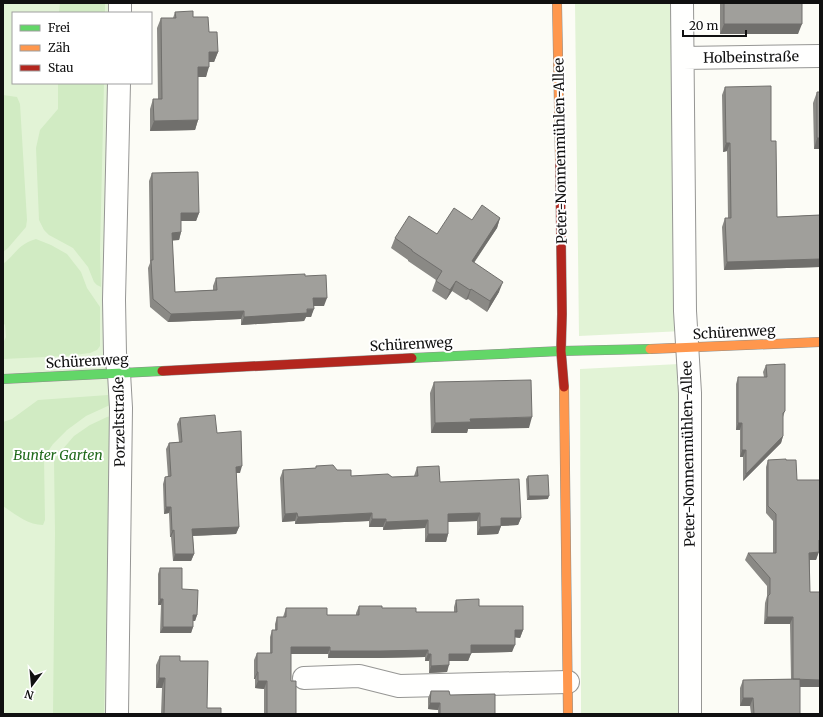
<svg xmlns="http://www.w3.org/2000/svg" width="823" height="717" font-family="Merriweather,serif">
	<style>
		.green { fill: #e2f3d6 }
		.forest { fill: #d1ebc3 }
		.lines { fill: none; stroke-linecap: round; stroke-linejoin: round }
		.street-casing { stroke: #969694; stroke-width: 24 }
		.fast-casing { stroke: #8d8d8a; stroke-width: 10 }
		.slow-casing { stroke: #8d8d8a; stroke-width: 10 }
		.jam-casing { stroke: #8d8d8a; stroke-width: 10 }
		.street { stroke: #fffffe; stroke-width: 22 }
		.fast { stroke: #63d668; stroke-width: 9 }
		.slow { stroke: #ff974d; stroke-width: 9 }
		.jam { stroke: #b3261e; stroke-width: 9 }
		.wall { fill: #8a8985 }
		.shaded-wall { fill: #706f6c }
		.building { fill: #a09f9b; stroke: #706f6c }
		.labels { text-anchor: middle; dominant-baseline: central; stroke-width: 4; stroke-linejoin: round; paint-order: stroke }
		.street-label { font-size: 14px; fill: #101010; stroke: #fff }
		.park-label { font-size: 14px; font-style: italic; fill: #226b1d; stroke: #fff }
	</style>
	<rect width="100%" height="100%" fill="#fcfcf6"/>
	<path class="green" d="M3 3H109V13H13V83H108L103 351 114 404 108 714H3Z
		M575 3H679L683 331 579 336Z
		M679 364 684 714H581L580 369Z"/>
	<path class="forest" d="M60 3H105V13H59Z
		M58 83H104L100 250 101 287 97 285 94 282 88 267 73 248 49 235 44 230 39 220 36 148 40 130 58 109Z
		M3 95 17 97 20 104 27 220 26 227 8 248 3 252Z
		M36 239 51 245 67 254 81 272 87 288 100 307V346L97 350 90 353 66 356 3 359V343L6 337 5 325 3 323V264C16 254 18 244 36 239Z
		M108 395 110 405 86 416 67 430 53 444 44 457 45 520 43 525C28 525 15 514 3 506V422L12 419 38 400Z
		M111 416 104 714H53L55 533 54 460 62 450 74 436 90 425 107 417Z"/>
	<g class="lines">
		<defs>
			<path id="street" d="M682 3 685 311 690 393V714
				M120 13V3
				M683 58 820 56
				M304 678 359 676 399 686 568 682
				M117 714 121 408 119 373 115 354 114 300 119 83"/>
			<path id="fast" d="M412 358 561 351 650 349
				M3 379 162 371"/>
			<path id="slow" d="M557 3 560 161
				M650 349 820 342
				M564 387 568 714"/>
			<path id="jam" d="M560 161 562 314 561 351 564 387
				M162 371 412 358"/>
		</defs>
		<use href="#street" class="street-casing"/>
		<use href="#fast" class="fast-casing"/>
		<use href="#slow" class="slow-casing"/>
		<use href="#jam" class="jam-casing"/>
		<use href="#street" class="street"/>
		<use href="#fast" class="fast"/>
		<use href="#slow" class="slow"/>
		<use href="#jam" class="jam"/>
	</g>
	<path class="wall" d="M720 3H802L798 34H720Z
		M175 12 193 17 209 32 218 52 214 62H209L206 77H198V120L195 130 150 131V109L153 99H158L157 28 161 18H173Z
		M725 87 771 141 777 217 819 215 820 213V267L724 270 722 227 725 218H728L727 151 723 152 722 95Z
		M817 92 820 149H814L813 103Z
		M152 173 199 213 196 221H181V232L179 240H172L175 292 213 290V286L216 278 305 276 324 306H314L311 317H306L304 321 241 325V319L168 322 150 307 148 268 150 263 149 181Z
		M500 218 497 228 474 263 499 292 487 312 468 299 466 300 452 291 446 300 432 291 436 280 408 261V260L391 248 395 238 437 234 472 220Z
		M766 365 785 411 783 417V436L781 443 743 481V457H740V430H736V384L738 377H764L763 372Z
		M434 382 529 428 468 429 467 433H431L430 393Z
		M180 418 217 433 240 473H236L239 527 236 534 193 536 194 554 191 561H173L171 537H170L169 513 164 514 163 484 165 477H168L166 449 169 443 179 442 177 424Z
		M768 460 797 480 819 548 816 560H810V592H820V687H800V714H751L750 706H740V688L743 680 791 679 790 624H764L765 603 767 596V586L745 560 748 553H773V521L766 513V467Z
		M316 466 337 470 351 476 392 477 414 476 417 467 440 482 521 518 518 525 501 526 498 534 477 535V521L448 522V534L446 542H425V528L383 530V527H369V521L295 524V521L282 522 280 478 283 470 316 468Z
		M528 476 548 499 527 500 526 479Z
		M160 568 197 615 195 621H193V627L191 633H160L161 605H158V574Z
		M456 600 479 606 523 630 520 638 515 637 512 652 471 653 468 661H449L447 672 429 673V661H425V657L378 658H328V654H291V681L296 714H264V689L255 688V679H254V660L257 653H270V637L272 630H275V624L277 617H283L286 608 327 615H356V613L359 606 382 608 416 612H454V607Z
		M160 656 180 661 207 708 221 714H161L162 688H156V665Z
		M431 691 450 695 495 714H438V710L428 709V698Z"/>
	<path class="shaded-wall" d="M724 24H802L798 34H720Z
		M209 52H218L214 62H205Z
		M198 67H209L206 77H194Z
		M198 120 195 130 150 131 154 121Z
		M817 138H820V149H814Z
		M726 143H730L727 151 723 152Z
		M181 213H199L196 221H178Z
		M500 218 497 228 468 271 472 261Z
		M181 232 179 240 169 241 172 233Z
		M820 259V267L724 270 727 262Z
		M456 281 452 291 446 300 450 290Z
		M503 282 499 292 487 312 490 301Z
		M471 289 468 299 466 300 470 290Z
		M313 298H327L324 306H311Z
		M314 309 311 317H306L304 321 241 325 244 317Z
		M244 311 241 319 168 322 171 314Z
		M532 417 529 428 468 429 467 433H431L435 423 470 419Z
		M738 423H742L740 430H736Z
		M783 436 781 443 743 481 746 474Z
		M742 450H746L743 457H740Z
		M242 466 240 473H233L236 467Z
		M529 496H549L548 499 527 500Z
		M166 507H171L169 513 164 514Z
		M297 513 295 521 282 522 285 514Z
		M372 513 369 521 295 524 298 517Z
		M480 513 477 521 445 522 448 514Z
		M501 518H521L518 525 498 526Z
		M372 519H386L383 527H369Z
		M428 520 425 528 383 530 386 522Z
		M501 526 498 534 477 535 480 527Z
		M239 527 236 534 190 536 192 529Z
		M174 530 171 537H170L172 531Z
		M428 534H448L446 542H425Z
		M819 552 816 560H807L809 553Z
		M175 554H194L191 561H173Z
		M160 599H163L161 605H158Z
		M193 615H197L195 621H191Z
		M767 617H793L790 624H764Z
		M163 627H193L191 633H160Z
		M515 630H523L520 638 512 637Z
		M471 645H515L512 652 468 653Z
		M291 647H330L328 654H288Z
		M428 650 425 657 378 658H328L330 651Z
		M428 654H431L429 661H425Z
		M449 654H471L468 661H446Z
		M449 665 447 672 429 673 431 666Z
		M257 672H258L255 679H254Z
		M159 678H165L162 688H156Z
		M793 680H820V687H791Z
		M258 681H267L264 689 255 688Z
		M743 698H753L750 706H740Z
		M430 703H440L438 710 428 709Z"/>
	<path class="building" d="M724 3H802V24H724Z
		M193 11V17H208L209 32H217L218 52H209V67H198V120L154 121 153 99H162L161 18H176L175 12Z
		M771 86V141H776L777 217 820 215V259L727 262 725 218H731L730 143H726L725 87Z
		M817 92H820V138H817Z
		M198 172 199 213H181V232L172 233 175 292 217 290 216 278 305 274V276L326 275 327 298H313L314 309H307V313L244 317V311L171 314 153 299 151 260H153L152 173Z
		M482 205 500 218 472 261 503 282 490 301 471 289 470 290 456 281 450 290 436 281 442 271 412 251V250L395 238 409 216 437 234 454 208 472 220Z
		M785 364V411L783 413V436L746 474V450H742V423H738V377H767L766 365Z
		M531 380 532 417 470 419 471 422 435 423 434 382Z
		M215 415 217 433 241 431 242 466 236 467 239 527 192 529 194 554H175L174 530 172 531 171 507H166L165 477 171 476 169 443 182 442 180 418Z
		M786 459V460H796L797 480H820V540H819V552L809 553 810 592H820V680L793 679V617H767L768 596 770 594V578L748 553H776V514L768 506V460Z
		M333 465 337 470H351V476L388 474 392 477 418 476 417 467 439 466 440 482 519 479 521 518H501V526L480 527V513L448 514V534H428V520L386 522V519H372V513L298 517 297 513 285 514 283 470 316 468V466Z
		M548 475 549 496H529L528 476Z
		M160 568H182V589L198 590 197 615H193V627H163V599H160Z
		M479 599V606H523V630H515V645H471V654H449V665L431 666V654H428V650L381 651H330V647H291V681H296V714H267V681H258V672H257V653H272V630H277V617H286V608H327V615H359V606H382V608H416V612H457L456 600Z
		M160 656H180V661H208L207 708H221V714H164L165 678H159Z
		M800 679V714H754L753 698H743V680Z
		M431 691H449L450 695 495 694V714H440V703H430Z"/>
	<g class="labels">
		<g class="street-label">
			<text transform="translate(751 57) rotate(-1)">Holbeinstraße</text>
			<text transform="translate(560 151) rotate(-91)">Peter-Nonnenmühlen-Allee</text>
			<text transform="translate(734 332) rotate(-3)">Schürenweg</text>
			<text transform="translate(411 344) rotate(-3)">Schürenweg</text>
			<text transform="translate(87 361) rotate(-3)">Schürenweg</text>
			<text transform="translate(119 422) rotate(-91)">Porzeltstraße</text>
			<text transform="translate(688 454) rotate(-91)">Peter-Nonnenmühlen-Allee</text>
		</g>
		<g class="park-label">
			<text x="58" y="455">Bunter Garten</text>
		</g>
	</g>
	<rect width="823" height="717" fill="none" stroke="#101010" stroke-width="8"/>
	<rect x="12" y="12" width="140" height="72" fill="#ffffff" stroke="#9f9f9f"/>
	<rect x="20" y="25" width="20" height="6" fill="#63d668" stroke="#9f9f9f"/>
	<text x="48" y="32" font-size="12" fill="#101010">Frei</text>
	<rect x="20" y="45" width="20" height="6" fill="#ff974d" stroke="#9f9f9f"/>
	<text x="48" y="52" font-size="12" fill="#101010">Zäh</text>
	<rect x="20" y="65" width="20" height="6" fill="#b3261e" stroke="#9f9f9f"/>
	<text x="48" y="72" font-size="12" fill="#101010">Stau</text>
	<g transform="translate(32 685) rotate(196)" stroke="#ffffff" stroke-width="3" paint-order="stroke">
	<path d="M0-3L7 15L0 10L-7 15Z" fill="#101010"/>
	<text y="-6" font-size="11" font-weight="bold" text-anchor="middle" fill="#101010">N</text>
	</g>
	<path d="M683 30v6h63v-6" fill="none" stroke="#101010" stroke-width="2"/>
	<text x="689" y="30" font-size="12" fill="#101010" stroke="#ffffff" stroke-width="3" paint-order="stroke">20 m</text>
</svg>
